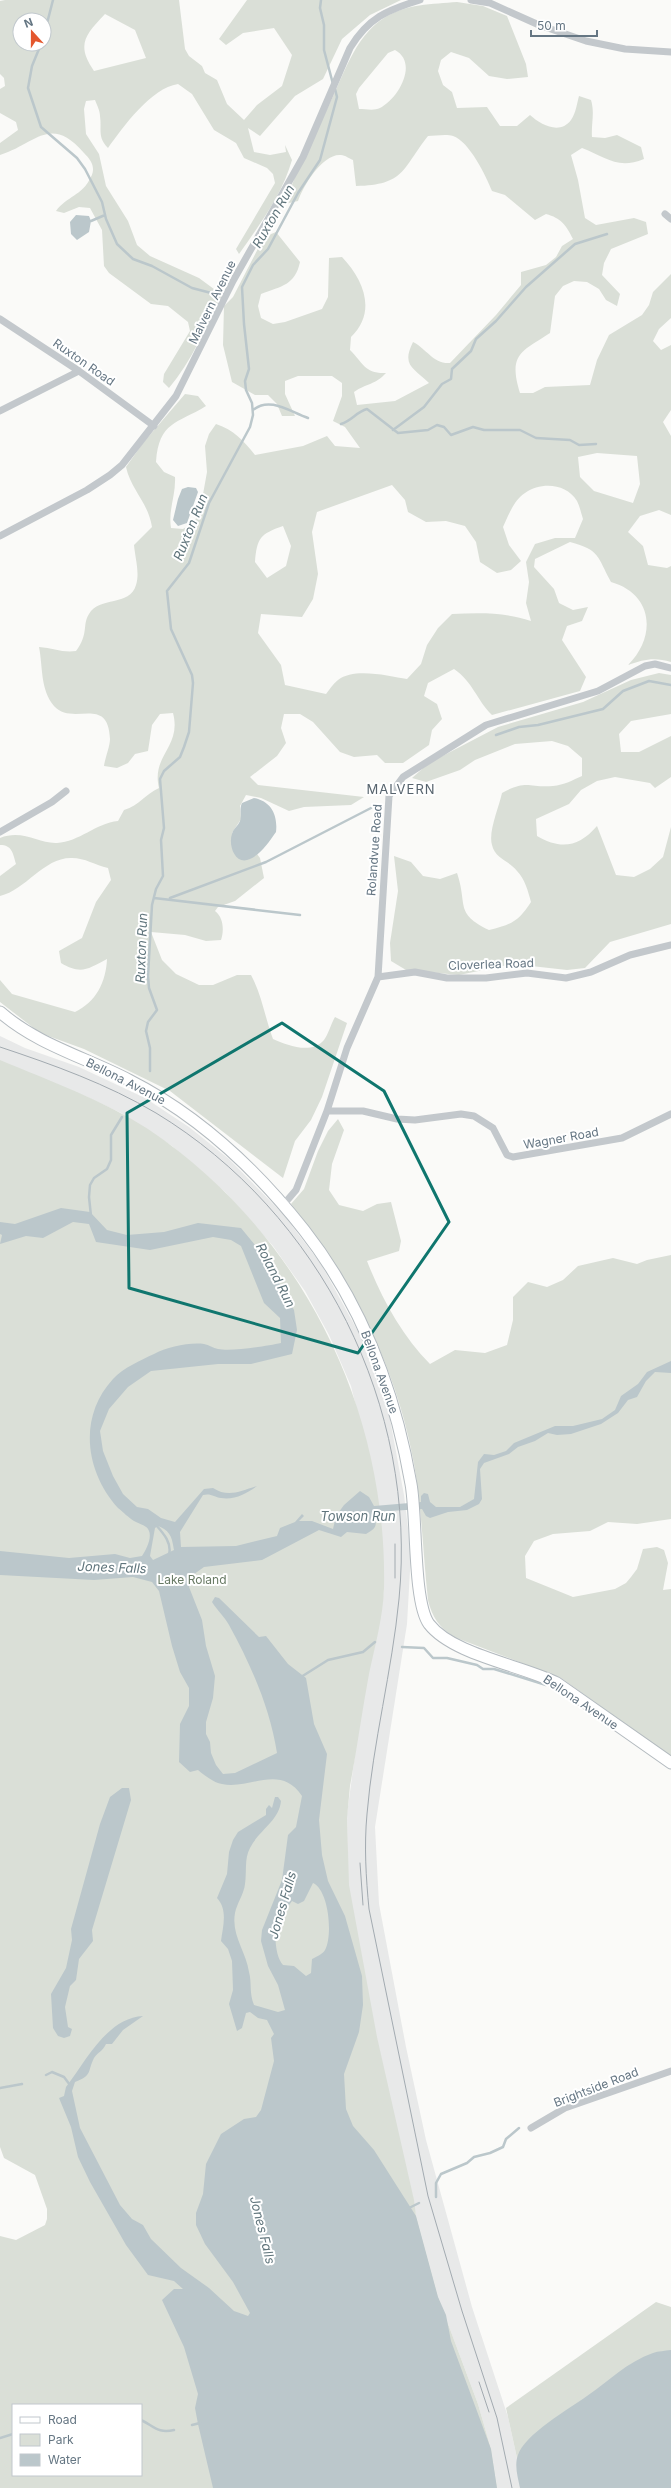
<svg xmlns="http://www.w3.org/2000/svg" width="671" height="2488" font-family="Inter,sans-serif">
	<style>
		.built { fill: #e8e9e9 }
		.green { fill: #dadfd7; fill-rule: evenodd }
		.water { fill: #bbc7cb; fill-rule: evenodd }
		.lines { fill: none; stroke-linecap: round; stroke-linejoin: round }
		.stream { stroke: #bbc7cb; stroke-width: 2.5 }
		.secondary-casing { stroke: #b3babf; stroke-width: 13 }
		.minor { stroke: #c3c8cc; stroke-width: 7 }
		.secondary { stroke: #fff; stroke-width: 11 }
		.tram { stroke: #a2aab0; stroke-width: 1 }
		.marked { fill: none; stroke: #0f766e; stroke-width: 3; stroke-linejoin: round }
		.labels { text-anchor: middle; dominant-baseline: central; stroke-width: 4; stroke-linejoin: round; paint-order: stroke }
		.street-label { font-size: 12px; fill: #657683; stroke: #fff }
		.park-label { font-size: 12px; fill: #687a64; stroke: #fff }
		.water-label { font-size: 13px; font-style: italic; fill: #60757c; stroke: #fff }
		.neighbourhood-label { font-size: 13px; letter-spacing: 1px; fill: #57646e; stroke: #fff }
	</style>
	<rect width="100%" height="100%" fill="#fafaf8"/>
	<path class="built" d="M0 1036 25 1048 79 1067 145 1098 189 1127 229 1159 283 1214 321 1264 361 1337 389 1414 404 1495 411 1553 407 1624 375 1827 379 1904 406 2047 426 2140 472 2307 508 2417 517 2458 520 2488H497L491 2449 478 2404 438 2297 416 2216 356 1947 348 1896 347 1814 360 1717 384 1591 374 1480 351 1386 329 1335 305 1291 273 1246 225 1192 172 1146 121 1113 85 1096 0 1065Z"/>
	<path class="green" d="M5 0H179L185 49 189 56 202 66 205 73 217 80 227 104 244 120 257 105 282 86 292 55 274 28 243 33 226 45 219 39 247 0H401L370 15 342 39 323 79 295 96 260 136 248 128 254 152 270 155 286 152 285 145 292 160C282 195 260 224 239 254L236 249 275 183 273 174 267 168 244 158 236 143 214 130 192 94 178 84C151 88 123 127 108 148 97 137 102 130 100 116 100 111 97 105 95 100L86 101 84 109 86 134 99 154 106 186 128 221 137 245 150 256 199 278 222 295C206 326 192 361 169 388L163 382 164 374 190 331 188 322 168 306 151 304 109 273 104 266 102 230 90 208 79 207 64 213 56 211C67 196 82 196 91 177 96 167 91 160 84 153 50 114 36 144 0 155V143L18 130 16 122 0 113V89L5 86 4 78 0 74V1ZM105 14 135 30 146 58 94 71C76 45 85 35 105 14ZM20 20H44V44H20Z
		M457 2 483 6 507 16 526 64 528 77 507 79 489 76 469 58 451 52 441 60 438 71 443 85 452 92 457 108 487 107 500 126H517L530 115C541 125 560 135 571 120 576 113 577 103 579 96L591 100C595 113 591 124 592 137L605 138 617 135 641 147 644 159C617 170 606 157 582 148L571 155 578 180 585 218 596 225 634 218 646 222 648 234 611 249 604 263 602 275 620 294 617 306 606 300 599 289 587 282 574 281 563 286 555 296 550 333C521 352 508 354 520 393H533L545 387 590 385 597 360 609 335 642 315 649 305 653 292 671 274V318L659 329 653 341 661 350 671 345V410L663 422 671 436V515L659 510 640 516 628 532 643 546 648 565 667 568 671 566V662C655 657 644 659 628 665 657 636 653 594 611 582 597 556 600 550 570 542L535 559 534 567 554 589 559 603 573 610 588 607 582 621 567 626 562 640 586 677 580 691 492 715C476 699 473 682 454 669L428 683 424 696 437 704 442 719 432 730 429 745 403 763H385L377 755 354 757 340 752 313 722 300 714H284L281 728 286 743 277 756 250 777 258 785 364 797 351 805 304 807 289 811 261 798 246 795 240 806 241 819 232 833 249 859 257 854 260 858 264 878 235 901 218 907 215 911C224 918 224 931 221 940L206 941 185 935 151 932 162 960 176 974 199 985H213L237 975H251C262 995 265 1018 273 1039 287 1045 311 1055 324 1040 328 1035 331 1024 335 1017L347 1023 322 1097 311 1120 295 1141 283 1178 170 1091 84 1049 40 1033 0 1002V980L12 994 75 1012C96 1002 106 982 107 959 88 969 81 975 61 963L59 951 82 938 96 902 111 880 108 868C95 865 85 858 72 858 44 857 26 890 0 896V876L16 864C13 853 12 845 0 845V838C23 829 39 844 57 843 79 842 96 823 118 821L124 810C140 805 144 795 159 788 151 755 182 747 173 713L160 714 152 725 148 751 135 754 128 763 117 768 104 766C105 758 110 746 110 739 108 694 73 727 54 706 40 689 43 667 39 647 53 648 63 653 76 651 89 634 82 625 89 614 99 596 130 607 136 585 140 573 135 557 134 545L152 527C148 502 131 490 126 467L143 443 185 394 198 396 206 406C177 424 159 421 156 462L164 472 175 477C176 495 168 510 171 528L183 529 194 522 200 511 207 472 205 446 209 434 216 424C234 430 243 440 255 455L303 446 327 436 335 446 360 448 345 427 333 421 342 396V383L332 376H298L285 381V394L295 416H282L277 404 268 395H255L232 382 223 345 224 306 233 297 264 237 276 232 300 262C295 285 282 286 261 294L258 306 261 318 273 324 285 322 322 309 328 297 329 258 342 257C364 280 377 312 351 337L350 350C363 363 365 374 386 373 375 385 367 383 354 392L357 405 395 401 429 383C414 368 401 366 413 342 427 349 433 364 450 363L496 315 521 285V272L546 265 556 257 562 246 573 239C566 225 561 218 546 214L535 220 505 195 492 191C486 176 469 141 453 136 446 134 435 136 428 136 402 169 405 185 356 186L353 160C350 159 345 155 341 155 323 153 303 186 298 201L285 204C296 170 313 139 328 107 343 77 354 37 384 18 405 4 433 4 457 2ZM395 50C419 63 398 99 380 108 374 111 366 109 359 109L356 94 359 88 388 53ZM597 453 637 456 640 484 633 503 594 491 580 477 578 457ZM392 485 405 500 408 512 426 522 446 521 465 526 476 542 480 562 497 573 511 570 521 561 509 545 503 527C508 516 514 500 525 493 541 482 566 483 577 501 580 507 581 513 583 519L575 538H555L535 544 526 562 529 582 526 603 531 621C504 612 480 613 452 614L438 628 427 645 421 664 407 679C389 676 354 667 338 680 333 684 329 690 326 694L285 685 281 665 258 633 261 614 302 617 313 599 318 574 312 532 317 512ZM283 526 291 546 286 566 267 578 255 562C257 538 260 534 283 526Z
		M659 673 671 675V714L631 721 619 734 621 752H639L671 736V777L655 788 650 783 615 777 597 781 581 790 569 804 536 819 537 836C561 850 579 847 597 826L616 875 634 877 650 869 663 857 671 827V924L610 942 585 968 567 970 513 964 459 975 406 970 391 961 390 943 398 891 394 856 411 862 423 876 440 879 457 873C468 905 454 913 489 930 511 925 519 921 531 902 528 891 525 879 517 871 510 861 495 859 492 845 488 832 499 807 502 793 527 779 529 788 553 786 564 785 573 780 582 776V758L568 746 552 741 515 744 475 760 460 770 426 782 412 778 429 763 498 727 583 702 631 680Z
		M0 1060C50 1081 103 1100 148 1129 300 1231 388 1407 384 1589 383 1617 375 1646 369 1674 362 1711 357 1749 350 1786L347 1818 349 1885 377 2037 414 2200 416 2216 438 2297 478 2404 491 2449 497 2488H0V2236L16 2240 45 2225 47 2219V2209L35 2175 4 2158 0 2147ZM13 2405H141V2475H13Z
		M338 1119 344 1130 332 1164 329 1190 339 1205 363 1211 377 1204 391 1202 401 1241 399 1251 367 1261C381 1297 402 1336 430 1364L455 1350 485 1353 507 1345 513 1320V1297L528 1282 547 1287 563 1280 578 1266 613 1258 637 1264 647 1260 671 1255V1519L637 1524 608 1522 590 1531 553 1534 534 1541 525 1556 526 1578 573 1597 615 1589 626 1583 631 1577 637 1569 643 1549 657 1547 664 1550 668 1563 663 1590 671 1589V1756L561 1678 454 1637C439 1627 432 1617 428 1600 423 1555 422 1509 414 1464 397 1368 352 1280 291 1204L304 1189 318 1151 328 1131Z
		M656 2302 671 2307V2488H520L517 2458 506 2408Z"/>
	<path class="water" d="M76 215 89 216 91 221 89 232 77 240 71 234 70 222Z
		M188 487 196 488 198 492 187 523 178 526 173 520 178 499 182 489Z
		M254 798C271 801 278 815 276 832 269 842 261 854 250 859 235 866 228 845 232 834 233 829 238 826 240 821 242 815 239 809 242 803Z
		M61 1208 90 1212 107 1230 127 1235 164 1232 198 1223 241 1228 264 1256 294 1310 297 1330 292 1354 251 1364H218L151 1371 128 1387 109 1409 100 1431 103 1451 113 1476 123 1494 137 1507 148 1509 161 1518 175 1522 204 1489 213 1488C228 1498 241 1491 257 1486 246 1494 235 1500 221 1498 214 1497 211 1493 203 1495L180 1532 181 1547 236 1546 277 1536 280 1528 295 1522 302 1514 304 1516 299 1521H312L333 1529 336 1516 344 1505 360 1491 369 1497 374 1506 421 1502V1496L424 1493 428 1494 430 1502 436 1507H460L474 1499 478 1462 484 1454 494 1455 506 1451 514 1443 555 1426H573L602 1419 615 1410 621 1396 638 1384 647 1372 671 1361V1373L655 1372 646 1381 637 1397 628 1400 618 1413 601 1424 571 1434 557 1435 548 1433 535 1441 518 1447 509 1454 484 1463 480 1469 482 1499 479 1504 467 1510 448 1512 430 1518 426 1516 422 1509 374 1512C376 1524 379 1527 366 1534L347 1532 341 1537 319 1530 262 1560 204 1567 190 1577 189 1587 202 1620 206 1646 215 1676 213 1698 206 1722V1734L210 1742 211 1753 216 1765 223 1774 235 1773 277 1753C270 1708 251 1665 229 1625 224 1616 217 1610 212 1602L215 1597 219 1598 259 1637 266 1636 288 1664 306 1678 314 1724 327 1754 319 1820 322 1855 328 1881 345 1916 362 1976 363 2005 359 2032 344 2074 346 2109 353 2126 374 2150 416 2216 438 2297 446 2315 451 2341 491 2449 497 2488H213L198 2424 195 2408 198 2394 184 2347 162 2300 174 2289H183L174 2281 148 2275 126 2245 90 2182 78 2157 71 2127 59 2098 64 2096 66 2087C86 2061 107 2018 143 2016L123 2030 112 2044H106C103 2051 98 2052 94 2058 87 2072 93 2075 75 2082L72 2091 80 2128 120 2205 132 2219 143 2225 151 2239 181 2268 209 2288 234 2311 248 2316 250 2313 233 2282 205 2244 196 2225V2213L203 2194 206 2164 221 2134 244 2119 256 2117 261 2110 274 2061 271 2038 274 2034 267 2020 258 2018 250 2012 246 2013 242 2028 237 2031 229 2004 233 1990 232 1961 228 1949 221 1941C223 1926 228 1910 217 1898L227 1874 229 1852 233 1840 238 1832 266 1815V1809L269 1805 272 1808 275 1797H278L281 1801C279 1821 259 1830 250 1848 244 1859 247 1872 245 1884 244 1894 237 1903 235 1913 231 1935 246 1951 249 1972 252 1983 249 1993 254 2005L278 2012 285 2010 278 1985 268 1966 261 1941 262 1930 282 1880 288 1835 296 1827 302 1796C280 1763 250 1790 222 1784 214 1783 204 1775 198 1770L190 1772 179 1762 180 1724 189 1706V1688L180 1672 172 1646 159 1591 152 1582 133 1577 94 1580 0 1575V1551L69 1558 115 1554 130 1558 142 1556C146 1550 152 1538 149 1531 147 1525 139 1524 134 1521 129 1518 123 1512 118 1508 85 1471 78 1417 113 1379 123 1368 141 1360 154 1354 167 1347 190 1342 204 1344 209 1345 213 1348 218 1349 231 1352 267 1346 281 1343L280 1318 264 1303 241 1246 231 1240 213 1237 150 1250 96 1242 89 1224 73 1222 43 1238 26 1236 0 1244 2 1235 0 1234V1222L15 1224ZM158 1526C171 1531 172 1538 174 1550L153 1560 150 1556 155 1528ZM313 1883C329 1890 333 1936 325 1950 323 1954 316 1957 312 1959L311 1973 306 1976 294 1966 283 1965C275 1957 273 1930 279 1919 282 1913 288 1907 292 1901L298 1904 304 1901Z
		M122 1788H129L131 1800 92 1930 93 1941 79 1959 76 1980 70 1986 65 2007 68 2027 72 2029 70 2036 64 2038 58 2036 53 2028 51 1994 66 1968 72 1940 71 1929 100 1824 110 1797Z
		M671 2350V2488H520C518 2478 514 2465 518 2455 524 2435 570 2408 587 2396 609 2381 627 2362 653 2353 658 2351 665 2351 671 2350Z"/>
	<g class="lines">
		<path class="stream" d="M321 0 320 8 324 25V50L333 84
			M44 35 53 0
			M41 44 32 66 28 88 41 127 77 158 85 169 102 202 106 219 117 244 133 259 152 266 192 288 215 294
			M91 221 105 215
			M253 410C270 396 290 412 308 418
			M341 424C353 420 356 412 367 409L398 433 428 430 437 425 444 427 451 435 473 427 484 430H520L536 438 570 440 579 445 596 444
			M393 430 424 407 442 384 451 379 452 369 471 351 476 339 496 321 526 287 575 244 607 234
			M496 735 519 727 538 725 603 709 623 691 649 681 671 685
			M154 898 300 915
			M170 898 266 862 371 808
			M150 1071V1048L146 1031 148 1022 157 1010 149 988 148 976 152 905 156 889 163 876 161 840 164 828 160 779 164 771 180 757 184 747 189 732 193 683 192 675 171 629 167 591 189 563 209 503 250 427 253 415 252 403 246 390 245 381 249 369 244 324 242 287 253 265 268 249 298 193 320 160 337 97 335 89
			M91 1216 89 1197 90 1185 94 1178 107 1169 111 1160V1135L122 1117
			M156 1525C164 1534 172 1543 169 1555
			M402 1647 424 1648 433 1658H447L477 1665 483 1669H494L546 1685
			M301 1677 328 1660 363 1652 375 1642
			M46 2075 52 2072 64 2077 70 2085
			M0 2088 22 2084
			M436 2197V2183L441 2174 467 2163 474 2157 490 2153 503 2147 506 2139 519 2128
			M409 2208 419 2203
			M141 2420C154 2426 158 2434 174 2430
			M192 2425 200 2423
			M0 2438 13 2434"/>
		<defs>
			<path id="secondary" d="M0 1012C38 1045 85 1057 129 1080 198 1115 256 1169 304 1230 362 1304 395 1392 411 1484 417 1516 413 1602 429 1624 453 1655 521 1665 557 1683L671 1763"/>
		</defs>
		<use href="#secondary" class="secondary-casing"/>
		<path class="minor" d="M471 0 490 3 539 25 586 41 625 49 671 52
			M665 214 671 219
			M0 319 79 371 154 426
			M0 411 79 371
			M0 536 87 490 110 475 122 465 176 396 233 281 303 157 350 48C368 18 387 10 420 0
			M0 832 52 802 66 791
			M378 977 415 972 447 978H486L527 973 566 978 591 972 630 955 671 945
			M327 1111H363L397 1119 415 1120 461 1114 474 1116 493 1128 507 1155 513 1157 622 1138 671 1114
			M284 1204 296 1190 327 1111 347 1048 378 977 389 796 403 777 486 725 598 691 645 666 655 664 671 668
			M531 2128 565 2108 671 2071"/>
		<use href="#secondary" class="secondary"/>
		<path class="tram" d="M0 1047C54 1065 107 1084 156 1113 321 1213 418 1407 399 1599 392 1671 373 1742 367 1814 364 1846 366 1878 369 1909L428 2196 462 2311 497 2418 512 2488
			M395 1578V1544
			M360 1863 363 1905
			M479 2382 489 2412"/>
	</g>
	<path class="marked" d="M282 1023 384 1091 449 1222 358 1353 129 1288 127 1113Z"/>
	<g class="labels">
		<g class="street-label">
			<text transform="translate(212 302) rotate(-64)">Malvern Avenue</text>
			<text transform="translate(84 362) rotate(35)">Ruxton Road</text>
			<text transform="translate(374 850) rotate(-86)">Rolandvue Road</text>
			<text transform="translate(491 964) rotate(-2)">Cloverlea Road</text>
			<text transform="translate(126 1081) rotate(27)">Bellona Avenue</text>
			<text transform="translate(561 1138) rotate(-10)">Wagner Road</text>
			<text transform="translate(380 1372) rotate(70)">Bellona Avenue</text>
			<text transform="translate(581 1702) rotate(34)">Bellona Avenue</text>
			<text transform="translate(596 2087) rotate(-21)">Brightside Road</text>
		</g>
		<g class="park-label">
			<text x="192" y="1579">Lake Roland</text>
		</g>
		<g class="water-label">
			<text transform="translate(273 216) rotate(-60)">Ruxton Run</text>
			<text transform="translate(190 527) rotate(-68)">Ruxton Run</text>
			<text transform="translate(141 948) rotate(-88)">Ruxton Run</text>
			<text transform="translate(276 1275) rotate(63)">Roland Run</text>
			<text x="358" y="1516">Towson Run</text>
			<text transform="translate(112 1567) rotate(2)">Jones Falls</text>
			<text transform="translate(282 1905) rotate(-74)">Jones Falls</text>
			<text transform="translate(263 2230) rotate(76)">Jones Falls</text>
		</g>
		<g class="neighbourhood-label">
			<text x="401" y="789">MALVERN</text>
		</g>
	</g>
	<rect x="12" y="2404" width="130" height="72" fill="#ffffff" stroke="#c1c8cd"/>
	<rect x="20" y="2417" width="20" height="6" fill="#ffffff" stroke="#c1c8cd"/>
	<text x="48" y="2424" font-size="12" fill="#657683">Road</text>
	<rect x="20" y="2434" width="20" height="12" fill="#dadfd7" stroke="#c1c8cd"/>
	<text x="48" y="2444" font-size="12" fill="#657683">Park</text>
	<rect x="20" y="2454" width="20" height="12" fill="#bbc7cb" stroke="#c1c8cd"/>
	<text x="48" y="2464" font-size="12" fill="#657683">Water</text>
	<g transform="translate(32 32) rotate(339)"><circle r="19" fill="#ffffff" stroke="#c1c8cd"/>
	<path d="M0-3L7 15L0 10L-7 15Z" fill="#e4572e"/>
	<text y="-6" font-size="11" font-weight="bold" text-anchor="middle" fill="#657683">N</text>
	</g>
	<path d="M531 30v6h66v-6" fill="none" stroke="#657683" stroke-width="2"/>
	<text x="537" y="30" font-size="12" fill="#657683" stroke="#ffffff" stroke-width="3" paint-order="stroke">50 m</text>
</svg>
